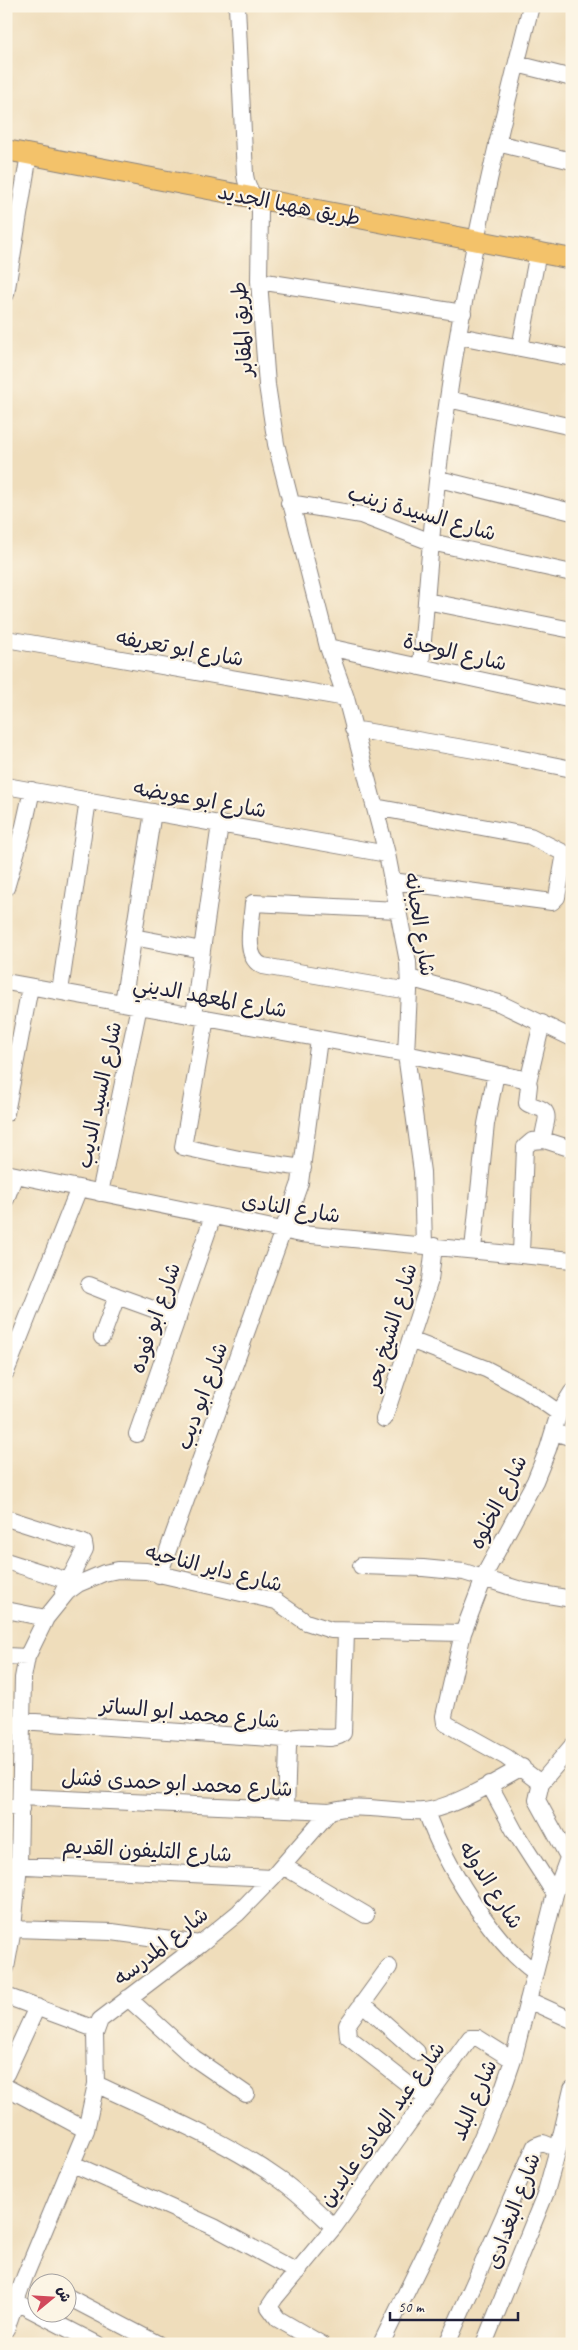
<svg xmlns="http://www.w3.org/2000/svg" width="578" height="2350" font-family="Caveat,'Playpen Sans Arabic',sans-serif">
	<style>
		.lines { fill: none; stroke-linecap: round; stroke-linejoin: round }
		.minor-casing { stroke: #88807b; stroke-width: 18 }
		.major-casing { stroke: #88807b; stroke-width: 22 }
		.minor { stroke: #fff; stroke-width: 16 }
		.major { stroke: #f3c26a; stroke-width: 20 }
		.labels { text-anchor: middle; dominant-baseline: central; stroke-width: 4.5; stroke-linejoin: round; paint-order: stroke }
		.street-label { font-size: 21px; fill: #22223b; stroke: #fcf5e5 }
	</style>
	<rect width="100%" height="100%" fill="#fcf5e5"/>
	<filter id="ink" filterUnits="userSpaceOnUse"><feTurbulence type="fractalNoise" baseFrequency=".02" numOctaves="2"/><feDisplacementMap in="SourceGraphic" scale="10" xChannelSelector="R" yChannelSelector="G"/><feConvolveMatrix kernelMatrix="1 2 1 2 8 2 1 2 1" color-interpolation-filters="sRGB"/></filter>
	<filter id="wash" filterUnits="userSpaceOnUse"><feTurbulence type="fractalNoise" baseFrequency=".0096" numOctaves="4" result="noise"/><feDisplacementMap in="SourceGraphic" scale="20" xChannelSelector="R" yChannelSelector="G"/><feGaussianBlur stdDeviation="1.12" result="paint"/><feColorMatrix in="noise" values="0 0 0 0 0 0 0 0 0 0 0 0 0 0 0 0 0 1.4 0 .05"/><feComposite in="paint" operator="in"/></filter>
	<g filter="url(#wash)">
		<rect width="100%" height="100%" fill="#efddbb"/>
	</g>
	<g filter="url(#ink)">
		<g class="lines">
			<defs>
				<path id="minor" d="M237 6 245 175C247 192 258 199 260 211L259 281 267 385 276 444 328 647 346 698 387 854 408 962 409 991 406 1054 422 1172 424 1245
					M517 64 572 78
					M497 143 572 161
					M259 281 463 313
					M6 294 29 154
					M459 336 572 358
					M520 348 538 252
					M448 399 572 427
					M439 479 572 512
					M289 503 361 515 431 542 572 573
					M426 601 572 630
					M6 639 346 698
					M328 647 572 700
					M421 666C428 577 434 487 448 399 467 266 498 136 531 6
					M353 729 498 754 572 769
					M6 786 387 854
					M375 807 530 836 572 857
					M392 881 552 902 557 897 565 853
					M6 888 24 826 32 790
					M398 910 253 903C252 922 242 958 263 966L409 991
					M133 937 202 950 194 1016
					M202 950 220 824
					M409 978 499 1003 572 1038
					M6 982 406 1054 524 1079 529 1085 527 1103C532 1107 542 1107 545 1112 550 1119 541 1132 544 1140L572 1149
					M60 991 88 800
					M123 1003 153 812
					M206 1018 183 1147 239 1159 303 1168
					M528 1082 542 1023
					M6 1113 30 987
					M6 1173 301 1234 572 1260
					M100 1193 139 1006
					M6 1199 15 1175
					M473 1249 486 1124 496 1073
					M521 1253 525 1147 532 1141 544 1140
					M89 1285 117 1296
					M102 1337 117 1296 178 1318
					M410 1340 486 1369 526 1390 559 1413
					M6 1372 79 1188
					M384 1419 430 1280 434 1246
					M554 1432 572 1438
					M137 1434 213 1216
					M6 1518 84 1543 85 1549 63 1592
					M6 1561 69 1581
					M361 1566 423 1568 464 1572 524 1591 572 1599
					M159 1575 300 1183 319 1039
					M6 1610 46 1618
					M463 1633 487 1570 535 1481 548 1449 559 1413 572 1392
					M6 1656 27 1657
					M21 1721 284 1739 288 1746 286 1809
					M286 1741C303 1730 333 1745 343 1733L346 1631
					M489 1784 515 1832 555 1894
					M540 1784 572 1746
					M21 1797 330 1811
					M6 1806 21 1809
					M426 1811C443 1861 492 1942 535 1972
					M6 1865 272 1878
					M283 1866 366 1915
					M13 1929 112 1932 200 1944
					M389 1967 347 2025 348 2037 427 2099
					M6 1968 13 1929 19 1864 23 1678 27 1657 46 1618 67 1592 78 1584 104 1573 118 1570 146 1571 276 1601 306 1622 331 1630 463 1633 444 1716 445 1723 506 1757 539 1782 540 1787 537 1800 572 1864
					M6 1996 95 2029
					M128 1998 194 2058 246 2094
					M528 2000 572 2020
					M362 2003 417 2052
					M6 2074 37 2007
					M96 2084C157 2113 223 2139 279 2179 299 2193 316 2210 334 2227
					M6 2087 86 2130
					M73 2164 214 2227 297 2272
					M68 2297 158 2344
					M16 2302 97 2344
					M6 2329 25 2276 86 2130 96 2084 95 2034 100 2020 200 1944 238 1913 272 1878 330 1811C359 1802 394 1813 423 1811 450 1809 497 1781 522 1767
					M321 2344 278 2319 269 2307 275 2298 334 2227 470 2038H478L513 2060
					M381 2344 479 2144 503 2089 513 2060 555 1894 568 1858
					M447 2344 535 2146 543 2143 558 2149
					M484 2344 546 2192 558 2149 572 2089"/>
				<path id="major" d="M6 150 572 259"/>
			</defs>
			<use href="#minor" class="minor-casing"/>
			<use href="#major" class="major-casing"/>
			<use href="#minor" class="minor"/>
			<use href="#major" class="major"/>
		</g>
	</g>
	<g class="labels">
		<g class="street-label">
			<text transform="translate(289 205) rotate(11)">طريق ههيا الجديد</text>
			<text transform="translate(242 329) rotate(-94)">طريق المقابر</text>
			<text transform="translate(422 513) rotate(16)">شارع السيدة زينب</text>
			<text transform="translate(180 648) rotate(10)">شارع ابو تعريفه</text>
			<text transform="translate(455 652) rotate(13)">شارع الوحدة</text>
			<text transform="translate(200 799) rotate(10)">شارع ابو عويضه</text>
			<text transform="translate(420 924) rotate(81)">شارع الجبانه</text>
			<text transform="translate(210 997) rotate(10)">شارع المعهد الديني</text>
			<text transform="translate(99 1095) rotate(-78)">شارع السيد الديب</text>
			<text transform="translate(291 1208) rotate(9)">شارع النادى</text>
			<text transform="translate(155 1318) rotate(-71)">شارع ابو فوده</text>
			<text transform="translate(391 1327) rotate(-73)">شارع الشيخ بحر</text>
			<text transform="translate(202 1396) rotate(-70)">شارع ابو ديب</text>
			<text transform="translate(498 1502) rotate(-63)">شارع الخلوه</text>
			<text transform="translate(214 1568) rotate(14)">شارع داير الناحيه</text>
			<text transform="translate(190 1713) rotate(5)">شارع محمد ابو الساتر</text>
			<text transform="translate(177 1783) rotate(3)">شارع محمد ابو حمدى فشل</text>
			<text transform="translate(147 1850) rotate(3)">شارع التليفون القديم</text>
			<text transform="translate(491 1885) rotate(57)">شارع الدوله</text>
			<text transform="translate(161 1946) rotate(-38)">شارع المدرسه</text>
			<text transform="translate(474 2100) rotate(-67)">شارع البلد</text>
			<text transform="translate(382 2124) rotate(-54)">شارع عبد الهادى عابدين</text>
			<text transform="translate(513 2211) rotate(-70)">شارع البغدادى</text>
		</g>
	</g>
	<rect width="578" height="2350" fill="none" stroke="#fcf5e5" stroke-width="25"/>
	<g transform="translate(52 2298) rotate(72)"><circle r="24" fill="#fcf5e5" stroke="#a5a1a1"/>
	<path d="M0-4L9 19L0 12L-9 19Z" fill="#d1495b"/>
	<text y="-8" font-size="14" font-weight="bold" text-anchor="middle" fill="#22223b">ش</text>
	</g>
	<path d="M390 2312v8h128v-8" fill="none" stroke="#22223b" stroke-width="2.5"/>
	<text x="398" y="2312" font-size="15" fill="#22223b" stroke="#fcf5e5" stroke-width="4" paint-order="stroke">50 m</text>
</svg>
